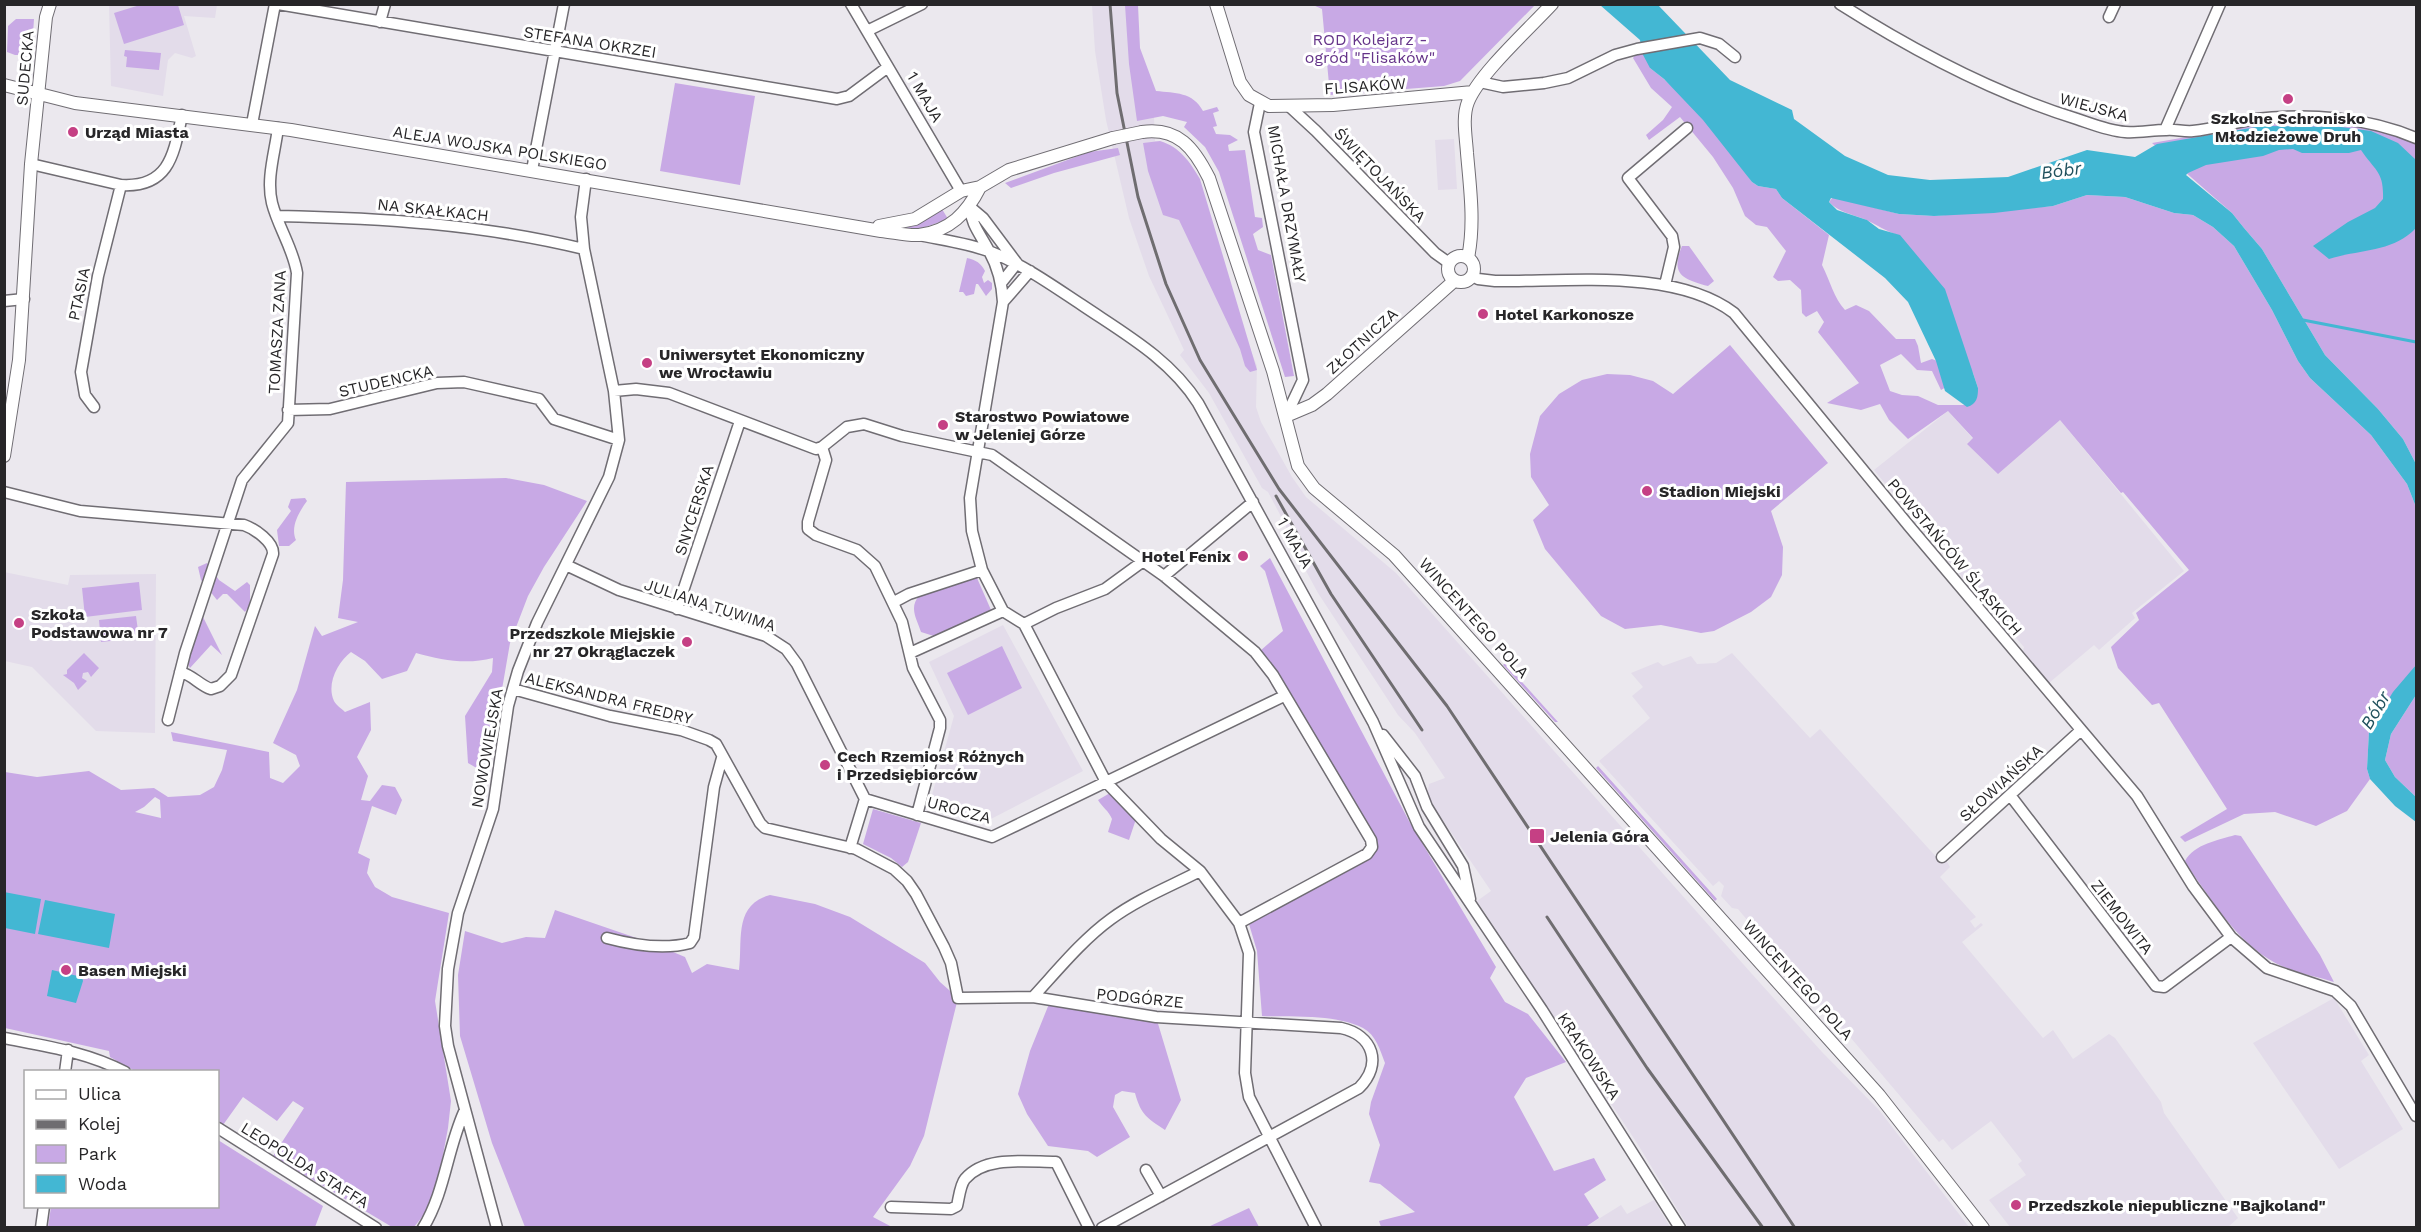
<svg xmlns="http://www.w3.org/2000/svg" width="2421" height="1232" font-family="'Work Sans',sans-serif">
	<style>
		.built { fill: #e3dcea }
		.green { fill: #c8a9e5; fill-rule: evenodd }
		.water { fill: #43b7d3 }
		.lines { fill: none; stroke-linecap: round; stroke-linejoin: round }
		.stream { stroke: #43b7d3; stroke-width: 3 }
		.minor-casing { stroke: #706d73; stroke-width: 13 }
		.tertiary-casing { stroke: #706d73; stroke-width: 14 }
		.minor { stroke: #fff; stroke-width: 10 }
		.tertiary { stroke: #fff; stroke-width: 12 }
		.rail { stroke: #6f6d70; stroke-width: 3 }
		.tertiary-bridge-casing { stroke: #706d73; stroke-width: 14; stroke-linecap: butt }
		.tertiary-bridge { stroke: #fff; stroke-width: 12 }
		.poi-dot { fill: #c54084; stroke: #fff; stroke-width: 2 }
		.labels { text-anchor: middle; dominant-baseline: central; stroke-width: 6; stroke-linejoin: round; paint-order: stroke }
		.park-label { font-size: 16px; fill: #653489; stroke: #fff }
		.street-label { font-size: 16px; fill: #272628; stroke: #fff }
		.poi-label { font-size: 16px; font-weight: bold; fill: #272628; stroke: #fff; text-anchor: start }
		.water-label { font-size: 18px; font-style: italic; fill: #20515d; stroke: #fff }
	</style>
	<rect width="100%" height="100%" fill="#ebe8ee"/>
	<path class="built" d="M109 5H217L215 18 184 16 196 56 192 58 175 53 168 60 163 96 111 86Z
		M1092 5H1130L1139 61 1153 93 1155 141 1170 145 1257 366 1256 407 1261 422 1292 477 1306 497 1396 573 1752 974 1822 1052 1879 1110 1969 1227H1688L1637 1143 1477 901 1491 891 1427 797 1429 784 1445 778 1415 733 1398 715 1318 593 1293 547 1285 524 1268 492 1262 488 1209 393 1180 355 1184 350 1149 276 1129 218 1106 120 1095 51Z
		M1454 139 1457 189 1438 190 1435 140Z
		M1948 411 1973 439 1967 443 2060 420 2184 571 2132 613 2135 618 2099 650 2094 645 2049 683 2023 651 2024 647 2009 630 2005 629 1874 470Z
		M4 572 68 585 70 575 156 574 155 733 96 731 32 667 5 661Z
		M1003 625 1083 771 989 820 930 802 954 716 929 662Z
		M1732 653 1810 738 1820 729 1939 860 1943 863 1946 860 1950 867 1940 877 1976 917 1970 921 1975 928 1981 923 1983 925 1962 942 2043 1038 2053 1030 2073 1059 2109 1034 2115 1038 2161 1102 2164 1113 2238 1218 2227 1228 2010 1227 1989 1200 2026 1175 2018 1164 2022 1161 1991 1121 1952 1150 1943 1139 1939 1142 1845 1031 1747 926 1748 921 1738 909 1732 908 1721 896 1724 886 1719 881 1713 886 1599 761 1650 718 1632 696 1643 687 1631 673 1658 662 1663 666 1691 656 1697 664 1716 663Z
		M2334 998 2369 1055 2361 1061 2403 1129 2339 1169 2253 1043Z
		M1654 1200 1670 1227 1584 1228 1621 1205 1627 1214Z"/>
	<path class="green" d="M140 5H178L184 25 124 44 114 13Z
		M1125 5H1138L1140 48 1156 91C1175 93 1193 92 1203 111L1217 107 1219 111 1213 113 1217 126 1213 127 1216 134 1230 135 1238 140 1228 145 1229 151 1245 150 1255 217 1262 218 1263 227 1253 234 1258 250 1271 255 1294 376 1285 377 1219 172 1205 147 1184 127 1187 122 1163 116 1137 121 1129 64Z
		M1313 5H1535L1460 81 1444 86 1330 95 1322 9Z
		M16 19H34L32 49 27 55H15L7 52 8 26Z
		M125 50 161 53 159 70 126 67 127 57 124 56Z
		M1651 50 1650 68C1684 93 1729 145 1752 182L1758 186 1776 189 1782 198 1829 235 1822 265C1830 281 1834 298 1845 310L1856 305 1869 311 1896 339H1915L1918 346 1921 363 1932 359 1940 362 1948 386 1941 390 1932 371 1917 370 1901 354 1880 365 1890 391 1902 395 1918 396 1938 405H1971L1978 388 1973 373 1900 236C1885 231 1878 225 1864 219 1851 214 1839 212 1829 202L1833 197 1899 214 1934 216 2053 206 2087 195 2125 197 2174 213 2193 215 2213 227 2234 246 2272 310 2298 361 2310 378 2371 435 2407 484 2416 507V665L2369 731 2367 769 2370 779 2347 811 2316 826 2275 812 2244 814 2185 842 2180 837 2227 809 2159 703 2152 705 2118 668 2111 647 2139 620 2136 613 2189 570 2123 492 2121 493 2060 420 1998 474 1967 444 1973 438 1948 411 1908 439 1889 420 1880 404 1861 410 1827 403 1859 383 1818 332 1824 322 1817 311 1806 317 1802 313 1801 290 1790 280 1778 281 1773 277 1786 251 1767 227 1756 225 1745 216 1733 188 1713 157 1680 117 1649 140 1646 135 1663 120 1672 107 1651 88 1633 58 1637 53Z
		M675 83 755 96 740 185 660 171Z
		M2273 122C2321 122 2374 119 2416 145V464L2403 439 2378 409 2325 355 2262 249 2244 228 2232 213 2152 143Z
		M1160 141C1180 147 1190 162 1200 179L1257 370 1250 372 1245 366 1240 349 1179 220 1163 215 1148 171 1143 143Z
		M1118 148 1120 155 1054 173 1011 188 1005 183 1089 152Z
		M942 209 948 219 923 228H906Z
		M1682 246H1689L1714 281 1708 286C1683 279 1670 275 1682 246Z
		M967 258C976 260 981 263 985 271L982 277 984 283 988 280 992 283V289L986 296 978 284H976L974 294 966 296 963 292H959Z
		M1730 345 1828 463 1771 511 1783 547 1782 575 1771 597 1751 612 1714 631 1701 633 1661 625 1625 629 1601 616 1545 549 1533 520 1549 505 1531 477 1530 454 1540 416 1559 394 1582 380 1607 374 1630 375 1653 381 1673 394Z
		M506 478 544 485 587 501 544 567 528 596 510 643 500 701 480 770 468 763 465 716 492 672 493 658C466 665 442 660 416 653L407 671 382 679 365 661 351 652C338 662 326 684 334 701 336 705 342 709 345 712L370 702 371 730 357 757 368 776 361 800 370 801 382 785 395 787 402 800 396 815 372 806 358 853 370 859 367 873 375 887 392 897 449 913 435 1001 451 1101 448 1128 437 1187 426 1212 414 1227H392L273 1156 304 1108 293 1101 277 1121 243 1097 223 1125 218 1122V1072L135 1071 110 1057 109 1051 5 1028V772L37 777 89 771 121 790 154 788 168 797 200 795 214 787 222 770 227 750 173 741 171 732 269 752 270 778 283 783 300 766 296 755 273 743 297 690 315 626 322 636 358 622 338 618 343 580 346 482ZM155 797 160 800 161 818 135 812 144 807Z
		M305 498 307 501C299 512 290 527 296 540L289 546H279L277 530 291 511 288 507 291 499Z
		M1270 558 1409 821 1496 967 1490 978 1505 1002 1528 1014 1566 1062 1526 1078 1514 1097 1554 1171 1594 1158 1606 1180 1584 1194 1599 1218 1584 1228 1381 1227 1379 1221 1415 1212 1380 1184 1369 1182 1380 1145 1369 1114 1371 1102 1385 1063C1380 1050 1376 1035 1363 1028 1337 1014 1292 1017 1262 1016L1257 951 1249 924 1374 854 1378 843 1260 651 1283 631 1265 571 1260 566Z
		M207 563 219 580 235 591 247 582 250 585V605L245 612 227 594H223L217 600 201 580 198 567Z
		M977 578 991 610 937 637 921 632C917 619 908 607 920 595Z
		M139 582 142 610 85 617 82 588Z
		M202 615 222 655 211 645 190 668 187 662Z
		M136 616 139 638 101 642 99 620Z
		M1002 646 1022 688 968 715 947 673Z
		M84 653 99 668 91 677 88 672 83 673 82 678 87 681 78 690 74 683 63 675 67 674V670Z
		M1505 663 1558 722H1555L1503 665Z
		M2416 695V797L2395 777 2385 760 2391 734Z
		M1598 766 1717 899 1715 901 1596 768Z
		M1110 793 1136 819 1129 840 1108 832 1112 819C1109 811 1102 807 1098 800Z
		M873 809 921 823 908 862 902 867 891 858 863 844Z
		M2235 835 2241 836 2320 955 2334 982C2318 977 2300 974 2284 967 2240 948 2215 904 2188 867L2185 861C2194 844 2219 840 2235 835Z
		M770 895 815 904 850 917 925 963 940 982 958 998 924 1136 910 1166 873 1217 892 1227H525L492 1143 460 1036 458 975 465 931 502 943 526 937 545 938 555 910 654 944 685 957 692 973 707 964 739 970C743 941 733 905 770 895Z
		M1051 999 1156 1017 1181 1100 1165 1130C1147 1118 1141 1115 1135 1093L1122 1091 1115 1095 1113 1107 1130 1137 1097 1157 1088 1151 1048 1146 1027 1114 1018 1094 1030 1051Z
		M218 1140 323 1206 315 1227H48L51 1207 218 1206Z
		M1249 1208 1259 1227H1207H1208Z"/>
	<path class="water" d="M1600 5H1658L1730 80 1792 110 1794 119 1845 156 1888 175 1930 180 2008 177 2087 150 2135 157 2157 144 2262 126 2341 127 2371 131 2398 143 2416 160V228C2392 253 2360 249 2329 259L2313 246 2348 222 2375 208 2383 199C2384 171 2375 171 2361 150L2349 153H2302L2293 149 2279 150 2263 156 2206 165 2188 173 2186 175 2232 213 2244 228 2262 249 2325 355 2378 409 2403 439 2416 464V507L2407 484 2371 435 2310 378 2298 361 2272 310 2234 246 2213 227 2193 215 2174 213 2125 197 2087 195 2053 206 1994 213 1934 216 1899 214 1831 198 1829 202 1837 210 1867 220 1879 229 1900 235 1945 289 1978 388C1978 397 1977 404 1967 407L1945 391 1936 361 1908 302 1885 278 1782 198 1776 189 1758 186 1752 182 1703 120 1664 79 1650 68 1642 53 1640 40Z
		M2416 665V695L2391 734 2385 760 2395 777 2416 797V822L2395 806 2370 779 2367 769 2369 731 2393 692Z
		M4 892 41 899 35 934 5 928Z
		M45 900 115 914 109 948 38 934Z
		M52 970 82 977 83 981 76 1003 47 996Z"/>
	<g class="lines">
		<path class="stream" d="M2303 320 2416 342"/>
		<defs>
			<path id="minor" d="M278 4 837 99 849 96 888 67
				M851 4 961 191
				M1840 4C1914 51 1993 93 2077 119 2092 124 2109 131 2125 132 2139 133 2152 130 2166 130 2175 129 2184 132 2193 131 2214 129 2235 122 2256 119 2308 113 2367 117 2416 138
				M2109 17 2115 4
				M380 22 385 4
				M867 31 922 4
				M1480 82 1503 87 1544 83 1568 78 1615 55 1637 49 1700 38 1719 44 1735 57
				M1260 103 1254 132 1303 380 1286 416
				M1290 107 1316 131 1435 253 1449 263
				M252 124 275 4
				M2165 130 2220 4
				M31 164 121 185
				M532 170 564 4
				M970 207C971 225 981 235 989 251 998 267 1002 283 1003 302L970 498 972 531 982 570 1003 611 1024 624 1106 782 1161 839 1200 871 1239 923 1249 953 1245 1073 1249 1097 1316 1228
				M970 207 983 218 1016 262
				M277 216C382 218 481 224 584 249
				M919 235C943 240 968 243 991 252 1024 265 1053 286 1082 305 1125 334 1170 359 1198 403L1373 722 1419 827 1542 1010 1680 1228
				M1473 276 1478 279 1495 281C1566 282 1675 268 1734 313L1909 526 2137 796 2193 886 2231 937 2267 968 2335 991 2351 1006 2416 1116
				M1002 282 1017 263
				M1665 285 1674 247 1672 236 1628 178 1687 128
				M4 301 24 299
				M1003 302 1030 271
				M614 391 636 389 669 393 816 449 822 447 847 427 864 424 902 436 992 455 1164 576 1255 652 1273 675 1371 840 1372 847 1367 854 1239 923
				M94 407 85 395 81 372 98 276 121 185C170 188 174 153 182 115
				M288 410 330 409 437 383 464 382 539 399 554 419 619 440
				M822 447 826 460 808 522V529L816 535 857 550 875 566 902 622 913 668 940 720V728L917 815
				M4 492 80 511 244 525C255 529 274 542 273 554L231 675 220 686 211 689C199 685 193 675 180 672
				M566 565 619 590 766 636 786 649 797 664 865 799
				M1164 576 1253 502
				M894 602 909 594 982 570
				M677 609 740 421
				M1024 624 1056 608 1105 589 1142 562
				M910 653 1003 611
				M513 689 610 716 681 730 709 740 716 744 760 823 765 828 856 849 894 869 907 881 916 894 944 947 951 963 958 998 1033 997 1156 1017 1341 1028C1373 1035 1383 1064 1359 1088L1102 1228
				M168 720 185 653 242 480 288 423 297 273C293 248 278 227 272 203 266 179 275 152 278 128
				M1383 735 1415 776 1427 807 1463 866 1470 899
				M2010 795 2156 986 2164 987 2231 937
				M865 799 992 837 1284 696
				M850 848 865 799
				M1942 857 2080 731
				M607 938C633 945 664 950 690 943L694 937 714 787 722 758
				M1033 997C1057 971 1082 940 1111 919 1138 899 1171 886 1200 871
				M4 1038C45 1046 87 1052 125 1072
				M65 1072 68 1050
				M218 1128 376 1228
				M1146 1170 1161 1196
				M891 1207 951 1209 957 1206C959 1198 960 1185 965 1179 985 1155 1028 1162 1056 1162L1089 1228
				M41 1228 44 1206
				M423 1228C445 1192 447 1150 464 1112
				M497 1228 448 1046 445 1026 448 969 458 913 493 809 508 706 518 671 537 623 609 477 619 440 614 391 584 249 581 217 586 179"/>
			<path id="tertiary" d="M1216 4 1240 82 1249 95 1269 106 1333 105 1473 92
				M4 85 75 103 291 130 881 231C893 232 907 236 919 235 950 231 967 213 980 187
				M1142 132C1178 127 1194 148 1209 178L1273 371 1298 466 1314 488 1394 555 1879 1095 1983 1228
				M879 226 915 219 961 191 980 187 1009 170 1113 138
				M1448 269a13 13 0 1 1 26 0a13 13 0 1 1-26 0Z
				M1468 258C1475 223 1470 188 1467 153 1466 137 1462 117 1468 102 1479 74 1530 28 1552 4
				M1286 416 1312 405 1327 394 1454 281
				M4 456 19 360 31 164 46 17 50 4"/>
		</defs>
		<use href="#minor" class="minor-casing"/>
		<use href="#tertiary" class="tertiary-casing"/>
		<use href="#minor" class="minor"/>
		<use href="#tertiary" class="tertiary"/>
		<path class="rail" d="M1110 4 1117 93 1138 197 1166 284 1200 360 1279 489 1447 706 1795 1228
			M1276 496 1331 594 1422 730
			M1547 917 1647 1068 1763 1228"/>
		<defs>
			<path id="tertiary-bridge" d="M1113 138 1142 132"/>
		</defs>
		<use href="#tertiary-bridge" class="tertiary-bridge-casing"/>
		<use href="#tertiary-bridge" class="tertiary-bridge"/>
	</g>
	<g class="poi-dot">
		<circle cx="2288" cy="99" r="6"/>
		<circle cx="73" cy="132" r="6"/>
		<circle cx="1483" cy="314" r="6"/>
		<circle cx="647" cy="363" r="6"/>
		<circle cx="943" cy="425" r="6"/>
		<circle cx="1647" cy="491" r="6"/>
		<circle cx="1243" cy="556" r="6"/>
		<circle cx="19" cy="623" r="6"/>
		<circle cx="687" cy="642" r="6"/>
		<circle cx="825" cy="765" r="6"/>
		<rect x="1529" y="828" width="16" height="16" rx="3"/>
		<circle cx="66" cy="970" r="6"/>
		<circle cx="2016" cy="1205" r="6"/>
	</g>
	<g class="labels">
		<g class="park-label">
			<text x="1370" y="39">ROD Kolejarz -<tspan x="1370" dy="18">ogród "Flisaków"</tspan></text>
		</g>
		<g class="street-label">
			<text transform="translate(590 42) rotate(9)">STEFANA OKRZEI</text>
			<text transform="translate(25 68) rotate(-85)">SUDECKA</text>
			<text transform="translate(1365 86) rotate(-4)">FLISAKÓW</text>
			<text transform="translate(925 97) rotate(60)">1 MAJA</text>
			<text transform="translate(2094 107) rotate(15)">WIEJSKA</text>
			<text transform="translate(500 148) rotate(9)">ALEJA WOJSKA POLSKIEGO</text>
			<text transform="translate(1380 175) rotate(46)">ŚWIĘTOJAŃSKA</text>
			<text transform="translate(1287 204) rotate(80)">MICHAŁA DRZYMAŁY</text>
			<text transform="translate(433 210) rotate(6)">NA SKAŁKACH</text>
			<text transform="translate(79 294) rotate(-78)">PTASIA</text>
			<text transform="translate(277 332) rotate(-87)">TOMASZA ZANA</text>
			<text transform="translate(1362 341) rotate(-42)">ZŁOTNICZA</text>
			<text transform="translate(386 381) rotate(-13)">STUDENCKA</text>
			<text transform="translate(694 510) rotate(-72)">SNYCERSKA</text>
			<text transform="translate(1295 543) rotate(61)">1 MAJA</text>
			<text transform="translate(1955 557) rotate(50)">POWSTAŃCÓW ŚLĄSKICH</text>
			<text transform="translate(710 605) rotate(18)">JULIANA TUWIMA</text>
			<text transform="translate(1474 618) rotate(48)">WINCENTEGO POLA</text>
			<text transform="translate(609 698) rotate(14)">ALEKSANDRA FREDRY</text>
			<text transform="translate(487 748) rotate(-80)">NOWOWIEJSKA</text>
			<text transform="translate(2001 783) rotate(-42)">SŁOWIAŃSKA</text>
			<text transform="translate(959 810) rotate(15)">UROCZA</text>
			<text transform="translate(2122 917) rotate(52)">ZIEMOWITA</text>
			<text transform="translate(1798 980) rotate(48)">WINCENTEGO POLA</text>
			<text transform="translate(1140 998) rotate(6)">PODGÓRZE</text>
			<text transform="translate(1589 1056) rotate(57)">KRAKOWSKA</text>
			<text transform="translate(305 1165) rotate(32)">LEOPOLDA STAFFA</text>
		</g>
		<g class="poi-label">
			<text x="2288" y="118" text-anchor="middle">Szkolne Schronisko<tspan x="2288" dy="18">Młodzieżowe Druh</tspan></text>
			<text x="85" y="132">Urząd Miasta</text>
			<text x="1495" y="314">Hotel Karkonosze</text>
			<text x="659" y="354">Uniwersytet Ekonomiczny<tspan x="659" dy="18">we Wrocławiu</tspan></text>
			<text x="955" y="416">Starostwo Powiatowe<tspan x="955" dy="18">w Jeleniej Górze</tspan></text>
			<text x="1659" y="491">Stadion Miejski</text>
			<text x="1231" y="556" text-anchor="end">Hotel Fenix</text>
			<text x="31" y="614">Szkoła<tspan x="31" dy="18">Podstawowa nr 7</tspan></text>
			<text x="675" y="633" text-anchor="end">Przedszkole Miejskie<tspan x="675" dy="18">nr 27 Okrąglaczek</tspan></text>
			<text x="837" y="756">Cech Rzemiosł Różnych<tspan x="837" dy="18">i Przedsiębiorców</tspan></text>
			<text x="1550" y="836">Jelenia Góra</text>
			<text x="78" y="970">Basen Miejski</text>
			<text x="2028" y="1205">Przedszkole niepubliczne "Bajkoland"</text>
		</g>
		<g class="water-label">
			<text transform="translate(2061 170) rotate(-7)">Bóbr</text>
			<text transform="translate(2375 710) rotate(-59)">Bóbr</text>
		</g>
	</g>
	<rect width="2421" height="1232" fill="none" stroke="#272628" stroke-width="12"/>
	<rect x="24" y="1070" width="195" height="138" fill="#ffffff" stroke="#a9a8a9" stroke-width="1.5"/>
	<rect x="36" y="1090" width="30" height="9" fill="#ffffff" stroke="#a9a8a9" stroke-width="1.5"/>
	<text x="78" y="1100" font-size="18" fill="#272628">Ulica</text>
	<rect x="36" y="1120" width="30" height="9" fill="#6f6d70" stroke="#a9a8a9" stroke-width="1.5"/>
	<text x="78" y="1130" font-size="18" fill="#272628">Kolej</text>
	<rect x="36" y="1145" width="30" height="18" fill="#c8a9e5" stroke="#a9a8a9" stroke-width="1.5"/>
	<text x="78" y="1160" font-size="18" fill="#272628">Park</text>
	<rect x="36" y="1175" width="30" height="18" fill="#43b7d3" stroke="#a9a8a9" stroke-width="1.5"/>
	<text x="78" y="1190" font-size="18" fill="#272628">Woda</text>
</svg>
